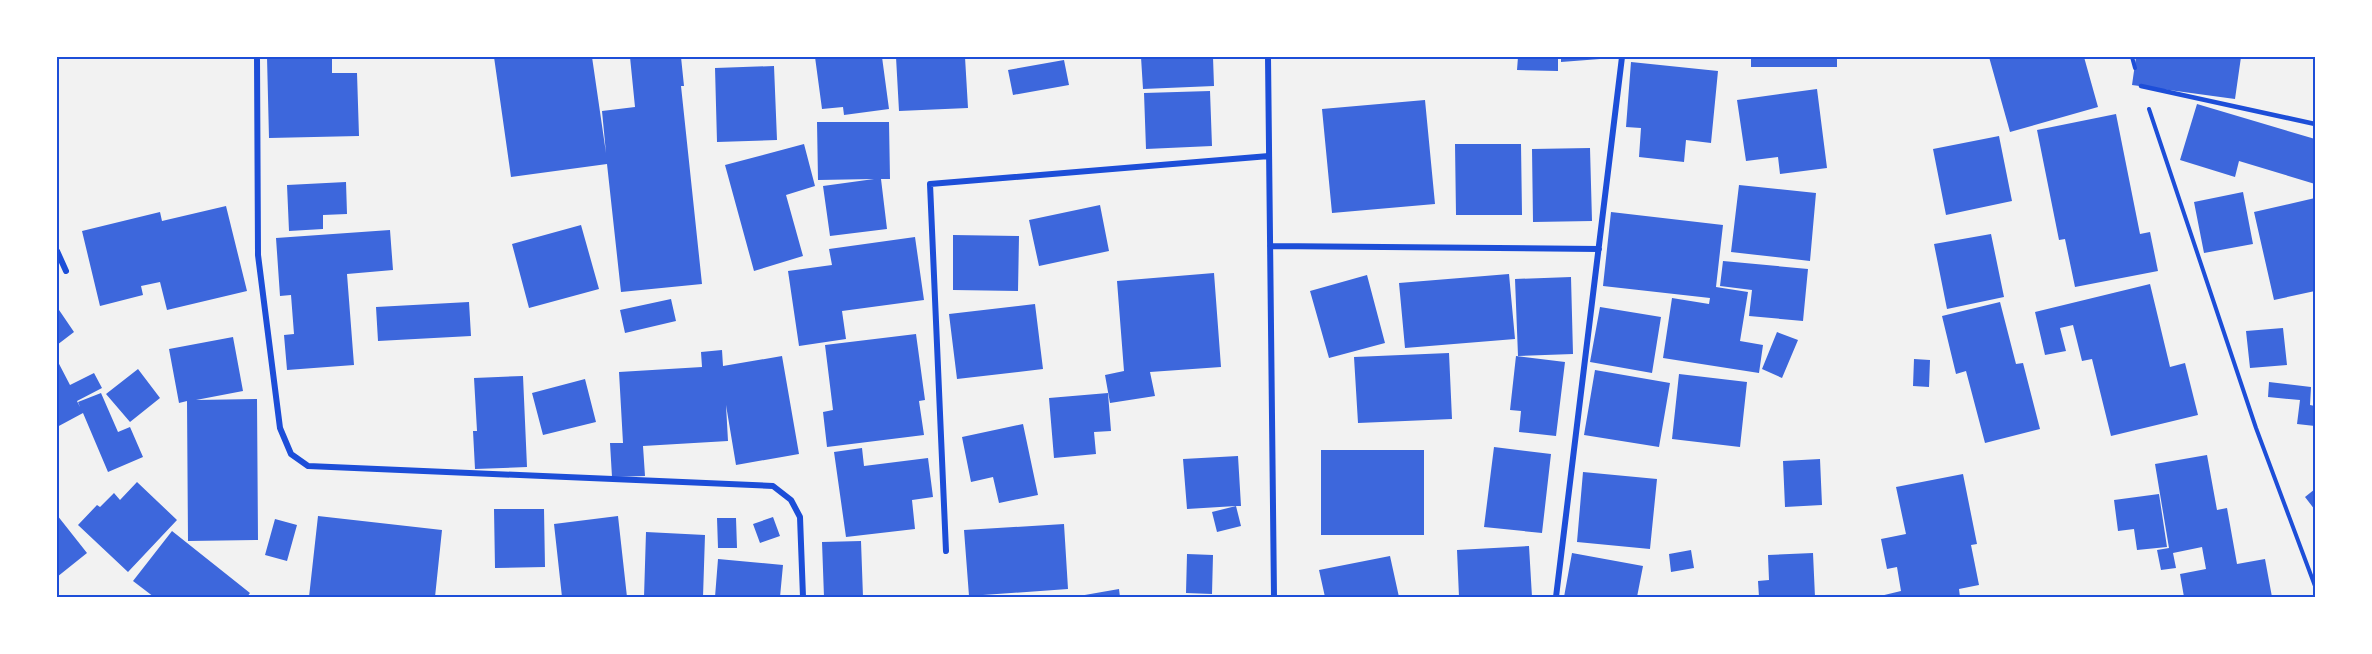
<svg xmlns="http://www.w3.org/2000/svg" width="2372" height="654" font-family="'Sofia Sans Condensed',sans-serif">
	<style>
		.building { fill: #3d67dc }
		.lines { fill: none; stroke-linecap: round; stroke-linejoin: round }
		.path { stroke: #1d4ed8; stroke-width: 4 }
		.service { stroke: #1d4ed8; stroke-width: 4.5 }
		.minor { stroke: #1d4ed8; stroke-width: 6 }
		.neatline { fill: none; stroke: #1d4ed8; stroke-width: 2 }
	</style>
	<rect width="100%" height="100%" fill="#f2f2f2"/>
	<path class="building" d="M267 57H332V73H357L359 136 269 138Z
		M494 57H592L606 153 602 111 635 107 630 57H681L684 86H681L702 284 621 292 607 164 511 177Z
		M815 57H882L889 109 844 115 843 107 822 109Z
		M896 57H965L968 108 899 111Z
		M1141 57H1213L1214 86 1143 89Z
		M1518 57H1558V71L1517 70Z
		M1561 57H1600V59L1561 62Z
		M1751 57H1837V67H1751Z
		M1989 57H2074V59L2084 57 2098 107 2010 132Z
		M2136 57H2241L2235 99 2132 85Z
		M1064 60 1069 85 1013 95 1008 70Z
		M1631 62 1718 71 1711 143 1686 140 1684 162 1639 157 1641 128 1626 127Z
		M774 66 777 140 717 142 715 68Z
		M1817 89 1827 168 1780 174 1778 157 1746 161 1737 100Z
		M1210 91 1212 146 1146 149 1144 93Z
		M1425 100 1435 204 1332 213 1322 109Z
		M2197 104 2315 139V184L2239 161 2235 177 2180 160Z
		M2116 114 2140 234 2150 232 2158 271 2075 287 2065 239 2059 240 2037 130Z
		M817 122H889L890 179H881L887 229 830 236 823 186 874 179 818 180Z
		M1999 136 2012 201 1946 215 1933 149Z
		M804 144 815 186 786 195 803 256 754 271 725 165Z
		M1455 144H1521L1522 215H1456Z
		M1590 148 1592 221 1533 222 1532 149Z
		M346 182 347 214 323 215V229L289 231 287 185Z
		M1739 185 1816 193 1810 261 1731 252Z
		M2243 192 2253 244 2204 253 2194 202Z
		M2315 198V291L2274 300 2254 212Z
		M1100 205 1109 251 1039 266 1029 220Z
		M226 206 247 291 167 310 160 282 141 286 143 295 100 306 82 231 160 212 162 221Z
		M1611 212 1723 225 1716 287 1748 292 1740 341 1763 345 1759 373 1663 358 1672 298 1709 304 1710 298 1603 286Z
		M581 225 599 289 529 308 512 244Z
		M390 230 393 270 347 274 354 365 287 370 284 335 294 334 291 295 280 296 276 238Z
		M1991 234 2004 297 1947 309 1934 244Z
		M953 235 1019 236 1018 291 953 290Z
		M915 237 924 300 842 311 846 339 799 346 788 271 832 265 829 249Z
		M1723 261 1808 269 1803 321 1749 316 1752 290 1720 286Z
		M1214 273 1221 367 1150 372 1155 396 1110 403 1105 375 1124 371 1117 281Z
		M1509 274 1515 339 1405 348 1399 283Z
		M1367 275 1385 343 1329 358 1310 291Z
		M1571 277 1573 354 1518 356 1515 279Z
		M2150 284 2170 367 2185 363 2198 415 2111 436 2092 359 2082 361 2073 325 2060 328 2066 351 2045 355 2035 312Z
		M671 299 676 321 625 333 620 310Z
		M469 302 471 336 378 341 376 307Z
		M2000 302 2016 364 2023 363 2040 429 1985 443 1966 371 1956 374 1942 316Z
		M1035 304 1043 369 957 379 949 314Z
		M57 307 74 332 57 345Z
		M1600 307 1661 317 1652 373 1590 362Z
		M2283 328 2287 365 2250 368 2246 331Z
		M1777 332 1798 340 1782 378 1762 369Z
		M916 334 925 400 919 401 924 435 827 447 823 412 833 410 825 345Z
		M233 337 243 391 196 400 257 399 258 540 188 541 187 401 179 403 169 349Z
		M722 350 723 366 782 356 799 454 736 465 726 405 728 441 643 446 645 476 612 477 610 443H623L619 372 702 367 701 352Z
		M1449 353 1452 419 1358 423 1354 357Z
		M1516 356 1565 362 1556 436 1519 432 1521 411 1510 410Z
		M1914 359 1930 360 1929 387 1913 386Z
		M57 360 70 385 94 373 102 388 77 401 80 407 78 402 101 393 118 432 130 427 143 457 108 472 83 413 57 427Z
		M138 369 160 398 130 422 106 394Z
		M1595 370 1670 383 1659 447 1584 435Z
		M1679 374 1747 382 1740 447 1672 439Z
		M523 376 527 467 475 469 473 431H477L474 378Z
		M585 379 596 422 543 435 532 393Z
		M2269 382 2311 387 2310 405 2315 406V426L2297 424 2300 400 2268 397Z
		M1108 393 1111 431 1094 432 1096 454 1054 458 1049 398Z
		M1023 424 1038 495 999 503 993 477 971 482 962 437Z
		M1494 447 1551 454 1542 533 1484 527Z
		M862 448 864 466 928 458 933 497 912 500 915 529 846 537 834 452Z
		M1321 450H1424V535H1321Z
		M2207 455 2217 510 2227 508 2237 564 2265 559 2272 597H2184L2180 574 2206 569 2202 547 2173 553 2176 568 2161 570 2157 550 2169 548 2155 464Z
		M1238 456 1241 506H1236L1241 526 1217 532 1212 512 1236 506 1187 509 1183 459Z
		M1820 459 1822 505 1785 507 1783 461Z
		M1583 472 1657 479 1650 549 1577 542Z
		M1963 474 1977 544 1971 545 1979 585 1959 589 1960 597H1876L1901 591 1897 567 1887 569 1881 539 1906 534 1896 487Z
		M137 482 177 520 128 572 78 525 97 505 100 507 114 493 120 500Z
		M2315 489V510L2305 497Z
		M2159 494 2167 547 2137 550 2134 529 2118 531 2114 500Z
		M494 509H544L545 567 495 568Z
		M57 515 87 553 57 577Z
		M318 516 442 530 435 597H309Z
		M618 516 627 597H562L554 524Z
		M773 517 780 536 760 543 753 524Z
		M717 518H736L737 548H718Z
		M275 519 297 525 287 561 265 555Z
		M1064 524 1068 589 969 596 964 530Z
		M172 531 250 593 247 597H154L133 581Z
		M646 532 705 535 703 597H644Z
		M861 541 863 597H824L822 542Z
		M1529 546 1532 597H1459L1457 550Z
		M1691 550 1694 568 1671 572 1669 554Z
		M1572 553 1643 566 1637 597H1564Z
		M1813 553 1815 597H1759L1758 581 1769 580 1768 555Z
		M1187 554 1213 555 1212 594 1186 593Z
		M1390 556 1399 597H1325L1319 570Z
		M718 559 783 565 780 597H715Z
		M1119 589 1120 597H1079V596Z"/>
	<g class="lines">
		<path class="path" d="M2132 57 2135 68
			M2149 109 2256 428 2315 586"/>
		<path class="service" d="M2141 86 2315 124"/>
		<path class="minor" d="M257 57 258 255 280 428 291 454 308 466 773 486 791 500 800 517 803 597
			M1268 57 1274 597
			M1270 246 1599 249
			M57 251 66 271
			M946 551 930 184 1269 156
			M1556 597 1622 57"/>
	</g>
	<rect width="2372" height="654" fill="none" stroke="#ffffff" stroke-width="117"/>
	<rect x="58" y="58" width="2256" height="538" class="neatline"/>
</svg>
